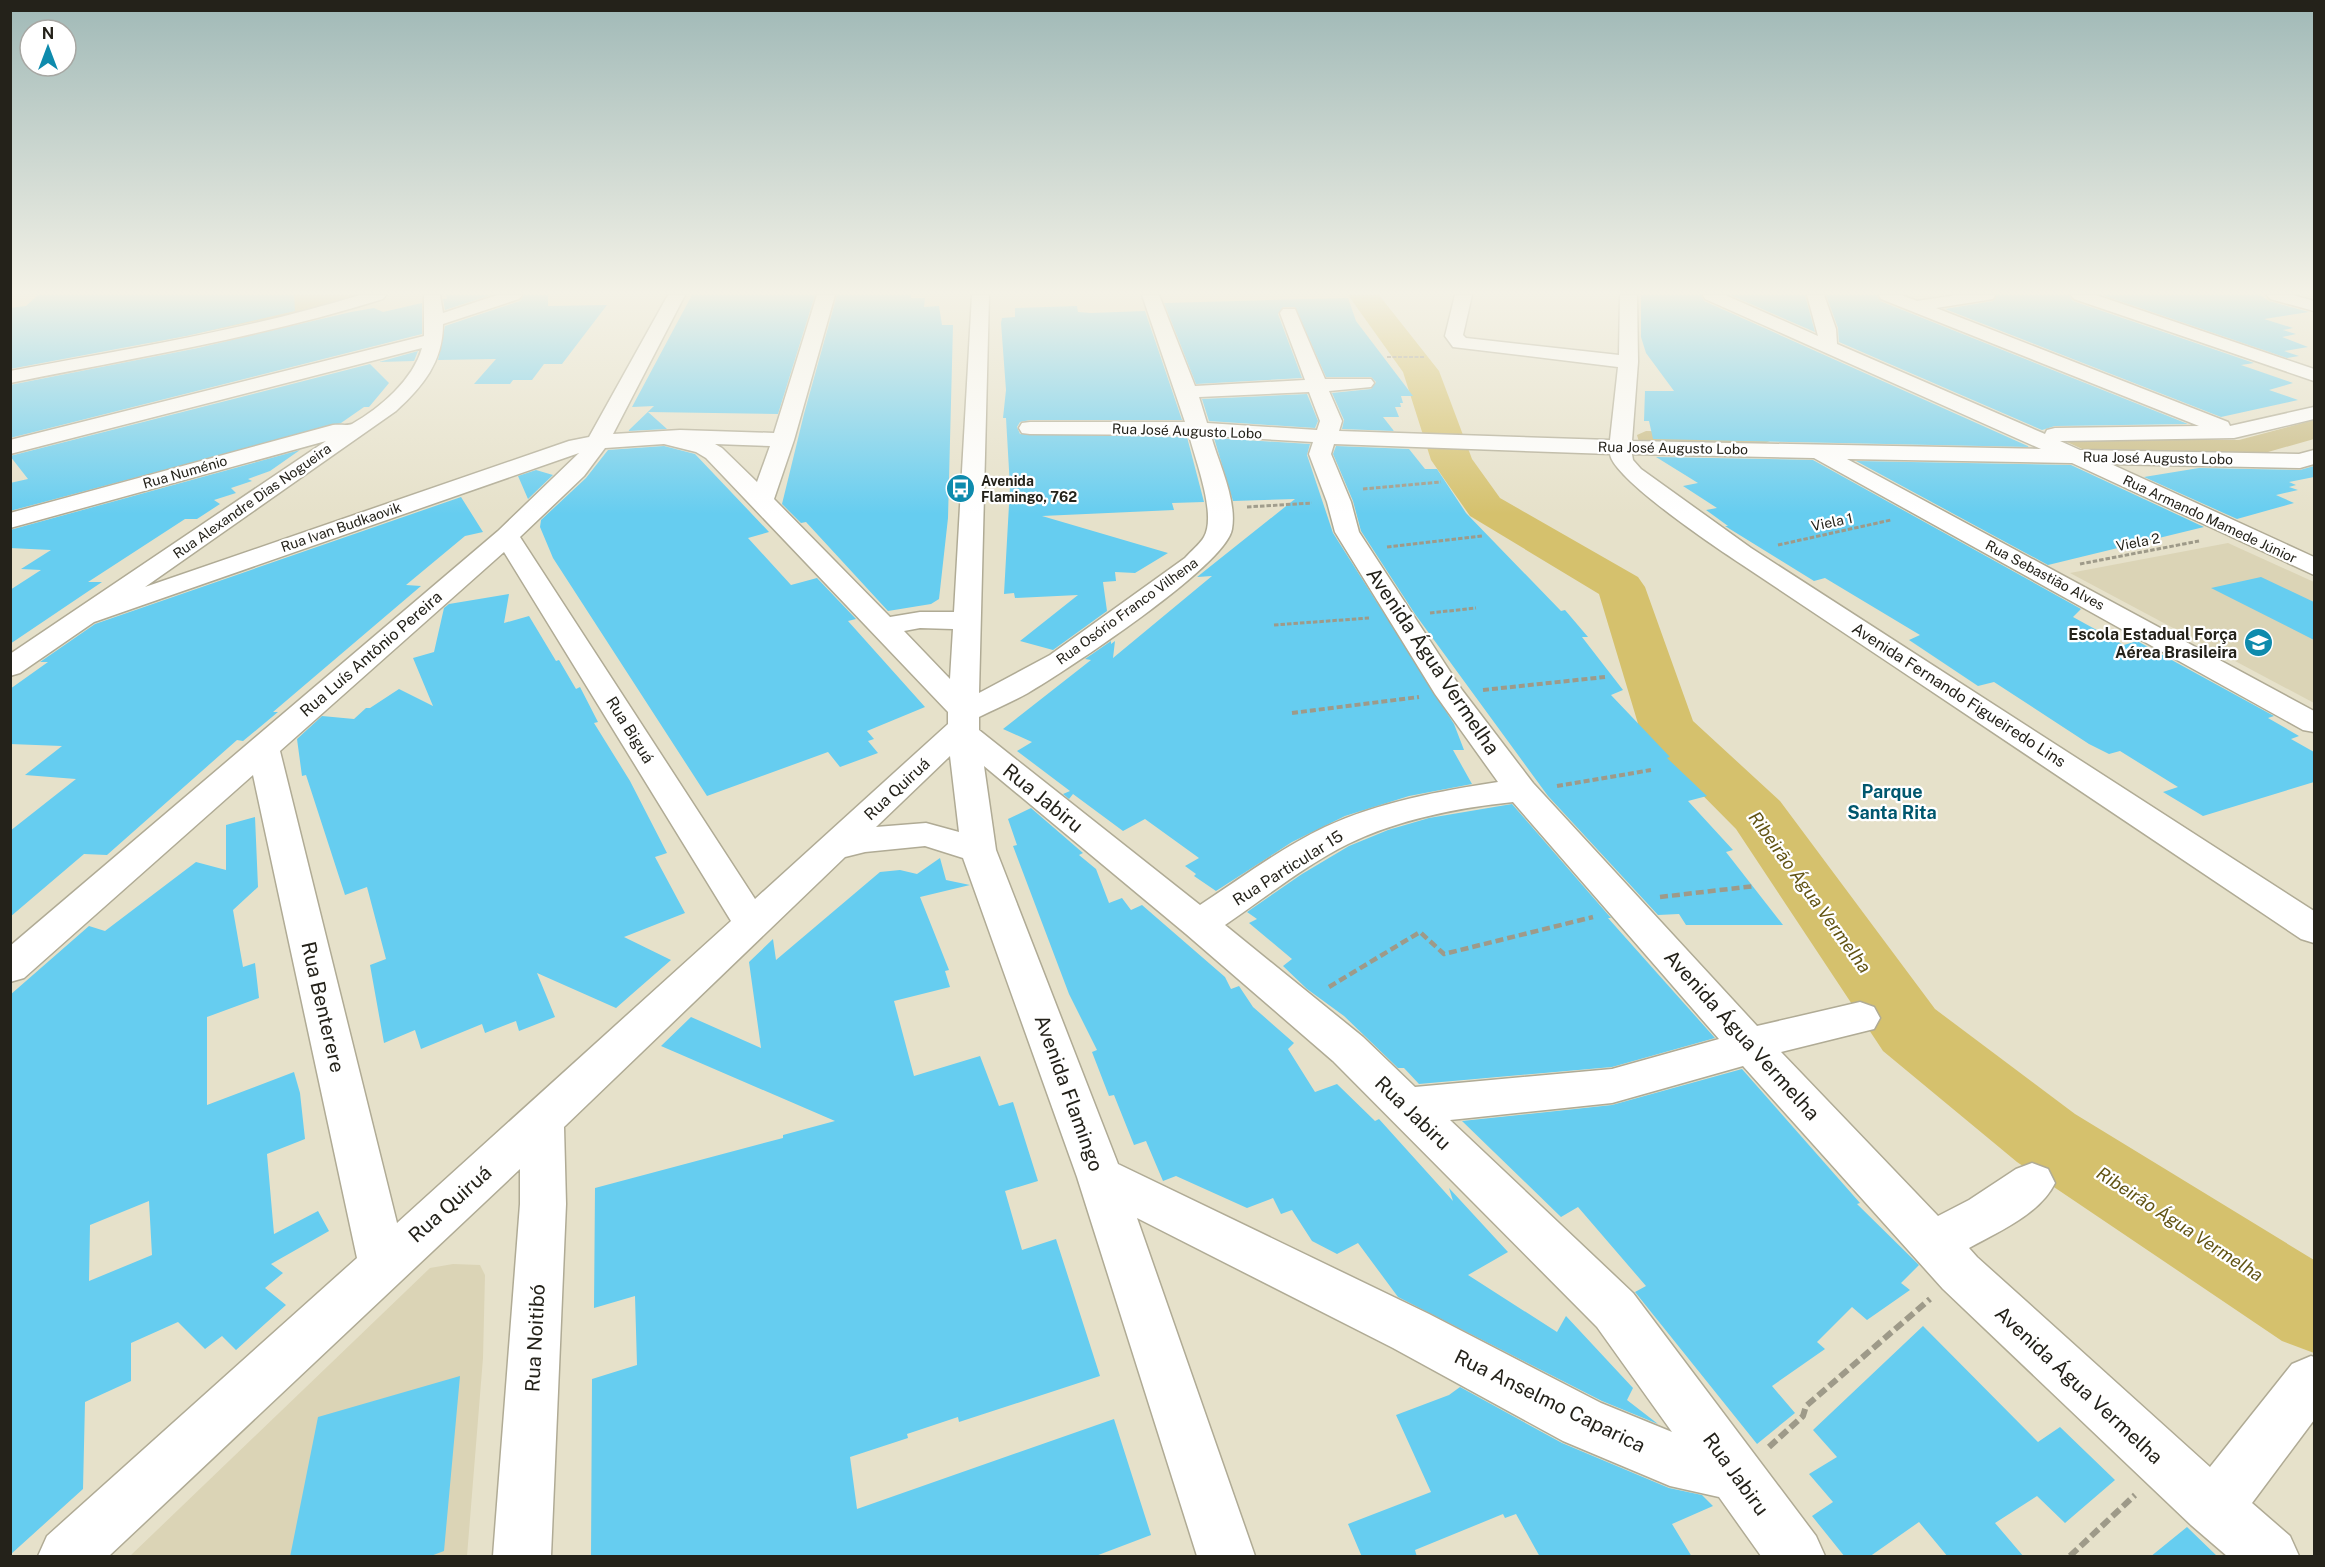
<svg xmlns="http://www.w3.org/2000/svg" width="2325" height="1567" font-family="'Public Sans',sans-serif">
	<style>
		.built { fill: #dbd4b6 }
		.green { fill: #c8ba82 }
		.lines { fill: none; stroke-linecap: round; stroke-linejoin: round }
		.river { fill: #d5c16d; fill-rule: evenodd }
		.building { fill: #66cdf0; fill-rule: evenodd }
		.minor-casing { stroke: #b0ab95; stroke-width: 3 }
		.path-far4 { stroke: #9e9a89; stroke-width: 2; stroke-dasharray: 4 1.5; stroke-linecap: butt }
		.path-far3 { stroke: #9e9a89; stroke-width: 3; stroke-dasharray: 4.5 2; stroke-linecap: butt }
		.path-far2 { stroke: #9e9a89; stroke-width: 4; stroke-dasharray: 6 3; stroke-linecap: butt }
		.path-far1 { stroke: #9e9a89; stroke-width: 4.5; stroke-dasharray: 8 4; stroke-linecap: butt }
		.path { stroke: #9e9a89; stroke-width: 6; stroke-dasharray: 10 4.5; stroke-linecap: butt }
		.minor { fill: #fff; fill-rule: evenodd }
		.labels { text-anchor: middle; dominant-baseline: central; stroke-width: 4.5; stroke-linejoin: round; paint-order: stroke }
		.far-street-label { font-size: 14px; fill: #24221a; stroke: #fff }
		.far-poi-label { font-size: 14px; font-weight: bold; fill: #24221a; stroke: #fff; text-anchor: start }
		.poi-label { font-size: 16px; font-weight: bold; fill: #24221a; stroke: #fff; text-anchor: end }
		.street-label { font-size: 16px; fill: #24221a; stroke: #fff }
		.neighbourhood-label { font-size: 18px; font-weight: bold; fill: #00576e; stroke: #fff }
		.water-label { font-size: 18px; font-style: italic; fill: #625414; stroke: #fff }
		.near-street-label { font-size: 20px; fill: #24221a; stroke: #fff }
	</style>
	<rect width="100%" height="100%" fill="#e6e1ca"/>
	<path class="built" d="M2228 543 2314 582V703L2070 573Z
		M453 1264 480 1265 485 1275 483 1358 467 1556H130L430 1268Z"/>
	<path class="green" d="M261 295H358L287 315 150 343 163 324 236 315Z
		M2314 420V439L2268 452 2091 453 2058 438 2239 440Z
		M1646 431 1753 433 1770 441 1761 445 1639 442 1637 435Z"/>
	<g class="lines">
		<path class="river" d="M1348 295H1379L1439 371 1472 459 1500 498 1638 577 1645 587 1693 721 1780 801 1935 1009 2075 1114 2314 1260V1353L2282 1341 2017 1162 1883 1051 1736 829 1647 739 1639 727 1599 594 1470 516 1431 460 1403 372Z"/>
	</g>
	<path class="building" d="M38 295H294L295 311 186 336 10 369V308L26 306Z
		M446 295H491L445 310 443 299H447Z
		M524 295H548V306L607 305 562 364H544L532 380H513L510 384H474L496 359 438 360 445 326 520 301Z
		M692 295H815L778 414 648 412 667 429 628 431 654 406 632 407Z
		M837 295H911V298H925L924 307 939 306 942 325H953L948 518 939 599 931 604 888 611 806 522 801 523 782 504 804 414Z
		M1641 295H1701L1704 301 2030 447 1653 439 1649 421H1644L1645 391H1674L1646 353 1641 337Z
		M1730 295H1805L1815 332Z
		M1826 295H1877L1880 301 2188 424 2055 426 2042 430 1839 342 1838 328Z
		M1997 295H2069L2073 301 2254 363 2241 365 2293 383 2269 390 2298 400 2221 417 1945 309 1993 301Z
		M2102 295H2260L2269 301 2309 312 2264 319 2293 328 2283 330 2296 334 2282 337 2308 347 2284 351 2299 356 2287 358Z
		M1348 298 1356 321 1413 396H1401L1403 403H1400L1401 407H1395L1399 417H1383L1394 431 1342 429 1344 420 1332 393 1371 389 1376 382 1371 377H1326L1295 307H1283L1278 314 1302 378 1196 384 1164 303Z
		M422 303V334L10 438V385L198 348 351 312 374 308 383 312Z
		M1077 306 1078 312 1091 313 1145 311 1182 420H1030L1020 422 1017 427 1020 434 1187 437 1204 502 1172 503 1174 510 1042 516 1168 553 1135 573 1115 572 1116 581 1103 582 1107 611 1053 650 1020 641 1078 595 1015 598 1014 593 1004 594 1010 487 1006 418H1003L1006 390 1001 323 1002 318 1015 317V308Z
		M418 351 414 361 379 362Z
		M370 364 389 383 369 407H364L341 423 10 511V483L28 479 10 456Z
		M1307 394 1318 421 1315 428 1209 421 1202 399Z
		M1214 438 1310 444 1307 455 1333 533 1454 724 1464 750H1453L1472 784 1409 796 1345 816 1292 842 1216 891 1194 876 1196 874 1185 866 1199 858 1145 819 1123 831 1073 794 1069 799 1063 794 1070 791 1017 751 1032 742 1003 729 1091 660 1085 659 1111 641V644L1115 641 1113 658 1212 576 1197 577 1295 499 1233 501Z
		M664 446 695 454 769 532 748 538 791 585 817 578 856 619 848 621 925 707 867 731 874 739 868 741 878 753 840 767 828 752 707 796 553 558 540 527 541 520 586 478 608 450Z
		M1336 446 1409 449 1425 469H1437L1466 513 1561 611 1565 610 1588 637H1582L1623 690 1611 695 1670 757 1667 758 1707 796 1688 801 1733 850 1726 852 1783 925H1686L1679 914 1658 915 1548 796 1415 614 1361 531 1353 501 1333 454Z
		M300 450 270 471 248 479 252 481 231 488 236 493 214 500 220 504 197 519H185L88 582H102L10 644V590L41 570 21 569 51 550 10 548V530Z
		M1656 457 1813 460 2081 609 2073 617 2124 645 2137 641 2274 716 2268 718 2299 736 2291 739 2314 752V782L2203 816 2163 792 2178 787 2120 751 2109 754 2089 744 1994 682 1978 686 1909 640 1920 635 1825 578 1814 581 1725 526H1728L1706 510 1717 508 1683 486 1698 483Z
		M1856 461 2071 465 2204 527 2048 565Z
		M2314 466V477L2289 482 2296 485 2289 487 2298 490 2276 495 2294 503 2237 519 2144 477 2199 468 2300 470Z
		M536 470 553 475 528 499 518 476Z
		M461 497 483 532 465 536 406 585 421 586 273 712H278L243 741 237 740 107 855 84 854 10 917V831L76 779 25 775 62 746 10 744V689L48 662H40L95 624Z
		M2261 577 2314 602V640L2211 588Z
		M509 594 504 623 529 616 556 661 559 660 576 689 580 687 598 722 594 723 630 781 667 853 655 857 685 913 624 937 671 960 616 1008 537 973 555 1017 519 1031 516 1021 485 1033 482 1024 421 1049 415 1030 384 1043 370 965 386 959 367 887 345 895 306 775 302 776 297 739 322 716 354 719 366 708H370L399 689 433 706 413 658 434 652 444 608 449 604Z
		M1512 804 1611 918H1608L1715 1038 1612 1067 1419 1084 1404 1068H1398L1344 1016 1307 989 1283 966 1292 959 1249 923 1257 919 1247 912 1302 874 1349 846 1388 830 1429 818Z
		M1031 808 1083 853 1079 855 1096 869 1109 903 1122 898 1131 910 1142 905 1225 977 1231 989 1239 986 1253 1007 1294 1043 1288 1049 1315 1092 1337 1084 1375 1121 1379 1119 1453 1201 1449 1188 1508 1252 1468 1275 1557 1332 1566 1316 1633 1388 1627 1400 1658 1424 1602 1401 1398 1297 1358 1243 1337 1254 1312 1241 1292 1210 1281 1214 1273 1198 1247 1208 1176 1176 1163 1181 1146 1141 1134 1145 1114 1095 1109 1096 1092 1052 1097 1050 1069 994 1013 846 1017 845 1008 819Z
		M255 817 258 887 233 910 243 967 255 963 259 998 207 1017V1105L294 1072 300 1093 305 1139 267 1154 274 1234 318 1211 329 1231 271 1264 283 1273 265 1288 286 1305 236 1350 222 1336 205 1349 178 1322 131 1343V1381L85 1402 83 1489 10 1555V995L89 926 105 931 196 862 226 870V825ZM149 1201 152 1255 89 1281 90 1225Z
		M940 858 946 880 970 885 920 897 949 970 945 971 950 987 894 1001 914 1076 980 1056 999 1106 1013 1102 1038 1181 1005 1191 1022 1250 1056 1239 1100 1376 959 1422 958 1417 907 1434 908 1438 850 1457 857 1509 1114 1419 1151 1535 1093 1557H591L592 1379 637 1365 635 1296 594 1308 595 1188 783 1138V1135L835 1121 661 1046 691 1017 761 1048 749 962 773 939 776 960 880 872 900 870 917 874Z
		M1742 1069 1860 1203 1857 1204 1919 1265 1901 1283 1910 1290 1867 1320 1852 1307 1817 1342 1825 1349 1772 1386 1795 1413 1757 1444 1635 1292 1646 1286 1578 1207 1561 1217 1462 1121 1612 1105Z
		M1923 1326 2038 1442 2060 1427 2115 1480 2065 1523 2037 1496 1995 1523 2024 1557H1948L1919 1522 1869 1557H1845L1812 1516 1833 1502 1809 1474 1837 1457 1813 1430Z
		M460 1376 444 1551 428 1557H290L318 1417Z
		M1460 1387 1562 1443 1669 1488 1702 1495 1713 1506 1672 1524 1692 1557H1540L1516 1514 1505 1518 1503 1514 1415 1550 1417 1557H1362L1348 1524 1431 1492 1396 1415 1449 1395Z
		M2187 1527 2218 1557H2150Z"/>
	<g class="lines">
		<defs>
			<path id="minor" d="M360 295H386L383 299C262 337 135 358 10 383V371C127 349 247 330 360 295Z
				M424 295H440L443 313 497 295H522L519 299 443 324C443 362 423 386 396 411L145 587 569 441 589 437 668 295H685L613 434 680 430 774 433 817 295H835L794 440 774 499 890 617 920 612H954L972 295H989L979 693 1050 655 1185 558C1191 551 1200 544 1204 537 1217 515 1195 459 1189 435L1030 434 1022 433 1019 428 1022 423 1030 422H1185L1142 295H1159L1195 386 1305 380 1280 313 1283 309H1295L1325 379H1371L1374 383 1371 387 1329 391 1342 421 1339 431 1610 440 1618 367 1453 347 1445 336 1455 295H1472L1463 335 1466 338 1619 355 1620 295H1637L1638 362 1632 441 2041 449 1705 299 1703 295H1725L1818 336 1807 295H1824L1836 329 1837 344 2045 434 2047 430 2055 428 2199 426 1881 299 1879 295H1901L1917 301 1957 295H1995L1993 299 1987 300 1936 308 2228 422 2230 426 2314 407V419L2234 438 2060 441 2080 450 2299 454 2314 450V464L2300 468 2111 464 2314 557V575L2072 463 1847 459 2314 711V732L2303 730 1814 458 1632 454 1633 460 1641 469 1751 548 2314 911V943L2301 939C2116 815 1932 691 1747 568 1721 551 1613 479 1610 454L1334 444 1331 454 1351 502 1359 532 1462 690 1533 783 1757 1026 1860 1002 1874 1007 1880 1018 1874 1029 1781 1052 1938 1216 1969 1200 2016 1169 2032 1163 2048 1169 2055 1183C2040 1214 1998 1232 1969 1248L1977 1257 2210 1467 2292 1364 2311 1356 2314 1357V1420L2252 1503 2290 1536 2299 1556H2227L2191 1525 1943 1289 1743 1066 1612 1103 1450 1120 1633 1293 1816 1536 1825 1556H1761L1719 1497 1670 1486 1563 1441 1393 1348 1137 1218 1255 1556H1197L1077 1177 963 858 925 846 865 852 845 857 564 1127 566 1204 551 1556H493L520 1204V1169L109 1556H38L47 1536 357 1258 253 775 24 978 10 982V946L498 531 579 453 94 622 20 673 10 676V654L326 441 10 528V513L333 425C340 424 347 426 352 424 380 408 413 380 422 348L10 454V440L424 336ZM1309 392 1320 421 1317 430 1207 423 1199 397ZM1211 436 1313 442 1309 454 1327 502 1335 532 1435 694 1498 782C1440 791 1379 802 1325 827 1281 848 1241 878 1200 905L979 730V717C995 709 1012 702 1028 693 1064 672 1227 565 1232 529 1237 500 1219 464 1211 436ZM664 444 696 452 706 458 948 712V724L755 899 520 537 584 476 605 448ZM715 444 770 446 757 482 722 448ZM504 552 731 921 397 1223 280 751ZM920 628 953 629 950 679 904 631ZM950 756 959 832 926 823 876 827ZM984 766 1186 934 1333 1061 1597 1327 1672 1432 1601 1403 1429 1314 1118 1164 996 850ZM1513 802 1719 1039 1612 1069 1415 1087 1363 1037 1225 925C1266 897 1304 866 1348 844 1399 819 1457 808 1513 802Z
				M2071 295H2096L2314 369V381L2074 299Z
				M2267 295H2293L2314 301V311L2270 299Z"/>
		</defs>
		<use href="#minor" class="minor-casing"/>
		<path class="path-far4" d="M1387 357H1424"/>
		<path class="path-far3" d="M1363 489 1441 482
			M1247 507 1312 503
			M1778 545 1891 520
			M1387 547 1482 536
			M2080 564 2199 541
			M1430 613 1476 608
			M1274 625 1369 618"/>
		<path class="path-far2" d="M1483 690 1605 677
			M1292 713 1419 697
			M1557 786 1651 770"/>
		<path class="path-far1" d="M1660 897 1755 886
			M1329 987 1420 932 1444 954 1593 917"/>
		<path class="path" d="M1769 1447 1803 1416 1806 1406 1930 1299
			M2070 1556 2135 1495"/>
		<use href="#minor" class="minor"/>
	</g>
	<linearGradient id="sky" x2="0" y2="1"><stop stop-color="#a0b9b7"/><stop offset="0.57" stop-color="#f4f2e7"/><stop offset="1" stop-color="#f4f2e7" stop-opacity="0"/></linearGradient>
	<rect width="2325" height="514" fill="url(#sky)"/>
	<defs>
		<symbol id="bus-disc" viewBox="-11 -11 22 22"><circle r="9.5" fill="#0e8bad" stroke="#fff"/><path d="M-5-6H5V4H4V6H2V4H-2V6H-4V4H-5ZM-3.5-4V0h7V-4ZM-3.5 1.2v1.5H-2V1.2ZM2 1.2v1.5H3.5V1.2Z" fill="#fff"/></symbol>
		<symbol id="school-disc" viewBox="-11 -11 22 22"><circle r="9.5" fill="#0e8bad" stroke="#fff"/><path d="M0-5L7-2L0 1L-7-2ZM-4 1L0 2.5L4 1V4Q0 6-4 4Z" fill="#fff"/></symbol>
	</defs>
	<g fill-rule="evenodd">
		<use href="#bus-disc" x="944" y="472" width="33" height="33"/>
		<use href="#school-disc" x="2242" y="626" width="33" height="33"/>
	</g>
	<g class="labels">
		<g class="far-street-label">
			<text transform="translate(1187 431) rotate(2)">Rua José Augusto Lobo</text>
			<text transform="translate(1673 448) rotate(1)">Rua José Augusto Lobo</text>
			<text transform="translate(2158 458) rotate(1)">Rua José Augusto Lobo</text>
			<text transform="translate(185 472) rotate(-16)">Rua Numénio</text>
			<text transform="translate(252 501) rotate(-35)">Rua Alexandre Dias Nogueira</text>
			<text transform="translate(2210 519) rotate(25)">Rua Armando Mamede Júnior</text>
			<text transform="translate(1832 522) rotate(-12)">Viela 1</text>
			<text transform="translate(341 527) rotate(-19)">Rua Ivan Budkaovik</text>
			<text transform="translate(2138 542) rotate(-11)">Viela 2</text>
			<text transform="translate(2045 575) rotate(28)">Rua Sebastião Alves</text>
			<text transform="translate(1127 611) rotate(-36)">Rua Osório Franco Vilhena</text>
		</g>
		<g class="far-poi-label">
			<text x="981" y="481">Avenida<tspan x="981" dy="16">Flamingo, 762</tspan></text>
		</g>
		<g class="poi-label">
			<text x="2237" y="634">Escola Estadual Força<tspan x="2237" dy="18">Aérea Brasileira</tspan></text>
		</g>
		<g class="street-label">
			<text transform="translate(371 654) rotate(-41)">Rua Luís Antônio Pereira</text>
			<text transform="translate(1959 695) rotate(33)">Avenida Fernando Figueiredo Lins</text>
			<text transform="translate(630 730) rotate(58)">Rua Biguá</text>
			<text transform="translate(897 789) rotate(-43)">Rua Quiruá</text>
			<text transform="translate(1288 868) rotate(-32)">Rua Particular 15</text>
		</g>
		<g class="neighbourhood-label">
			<text x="1892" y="791">Parque<tspan x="1892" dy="21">Santa Rita</tspan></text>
		</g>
		<g class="water-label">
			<text transform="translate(1810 892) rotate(54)">Ribeirão Água Vermelha</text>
			<text transform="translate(2180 1224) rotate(33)">Ribeirão Água Vermelha</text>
		</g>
		<g class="near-street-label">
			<text transform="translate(1433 661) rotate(56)">Avenida Água Vermelha</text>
			<text transform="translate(1043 798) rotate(39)">Rua Jabiru</text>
			<text transform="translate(323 1007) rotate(77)">Rua Benterere</text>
			<text transform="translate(1742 1035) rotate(48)">Avenida Água Vermelha</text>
			<text transform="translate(1069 1093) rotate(70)">Avenida Flamingo</text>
			<text transform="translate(1413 1113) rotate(44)">Rua Jabiru</text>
			<text transform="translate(450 1204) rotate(-42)">Rua Quiruá</text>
			<text transform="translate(535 1338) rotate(-87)">Rua Noitibó</text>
			<text transform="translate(2079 1385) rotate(43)">Avenida Água Vermelha</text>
			<text transform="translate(1550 1401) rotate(26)">Rua Anselmo Caparica</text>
			<text transform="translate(1736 1474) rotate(54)">Rua Jabiru</text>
		</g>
	</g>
	<rect width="2325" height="1567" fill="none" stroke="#24221a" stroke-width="24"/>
	<g transform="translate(48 48)"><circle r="28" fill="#ffffff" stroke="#a7a7a3" stroke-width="1.5"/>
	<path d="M0-4.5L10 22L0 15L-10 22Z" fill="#0e8bad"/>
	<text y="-9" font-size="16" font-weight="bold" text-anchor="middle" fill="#24221a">N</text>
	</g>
</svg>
